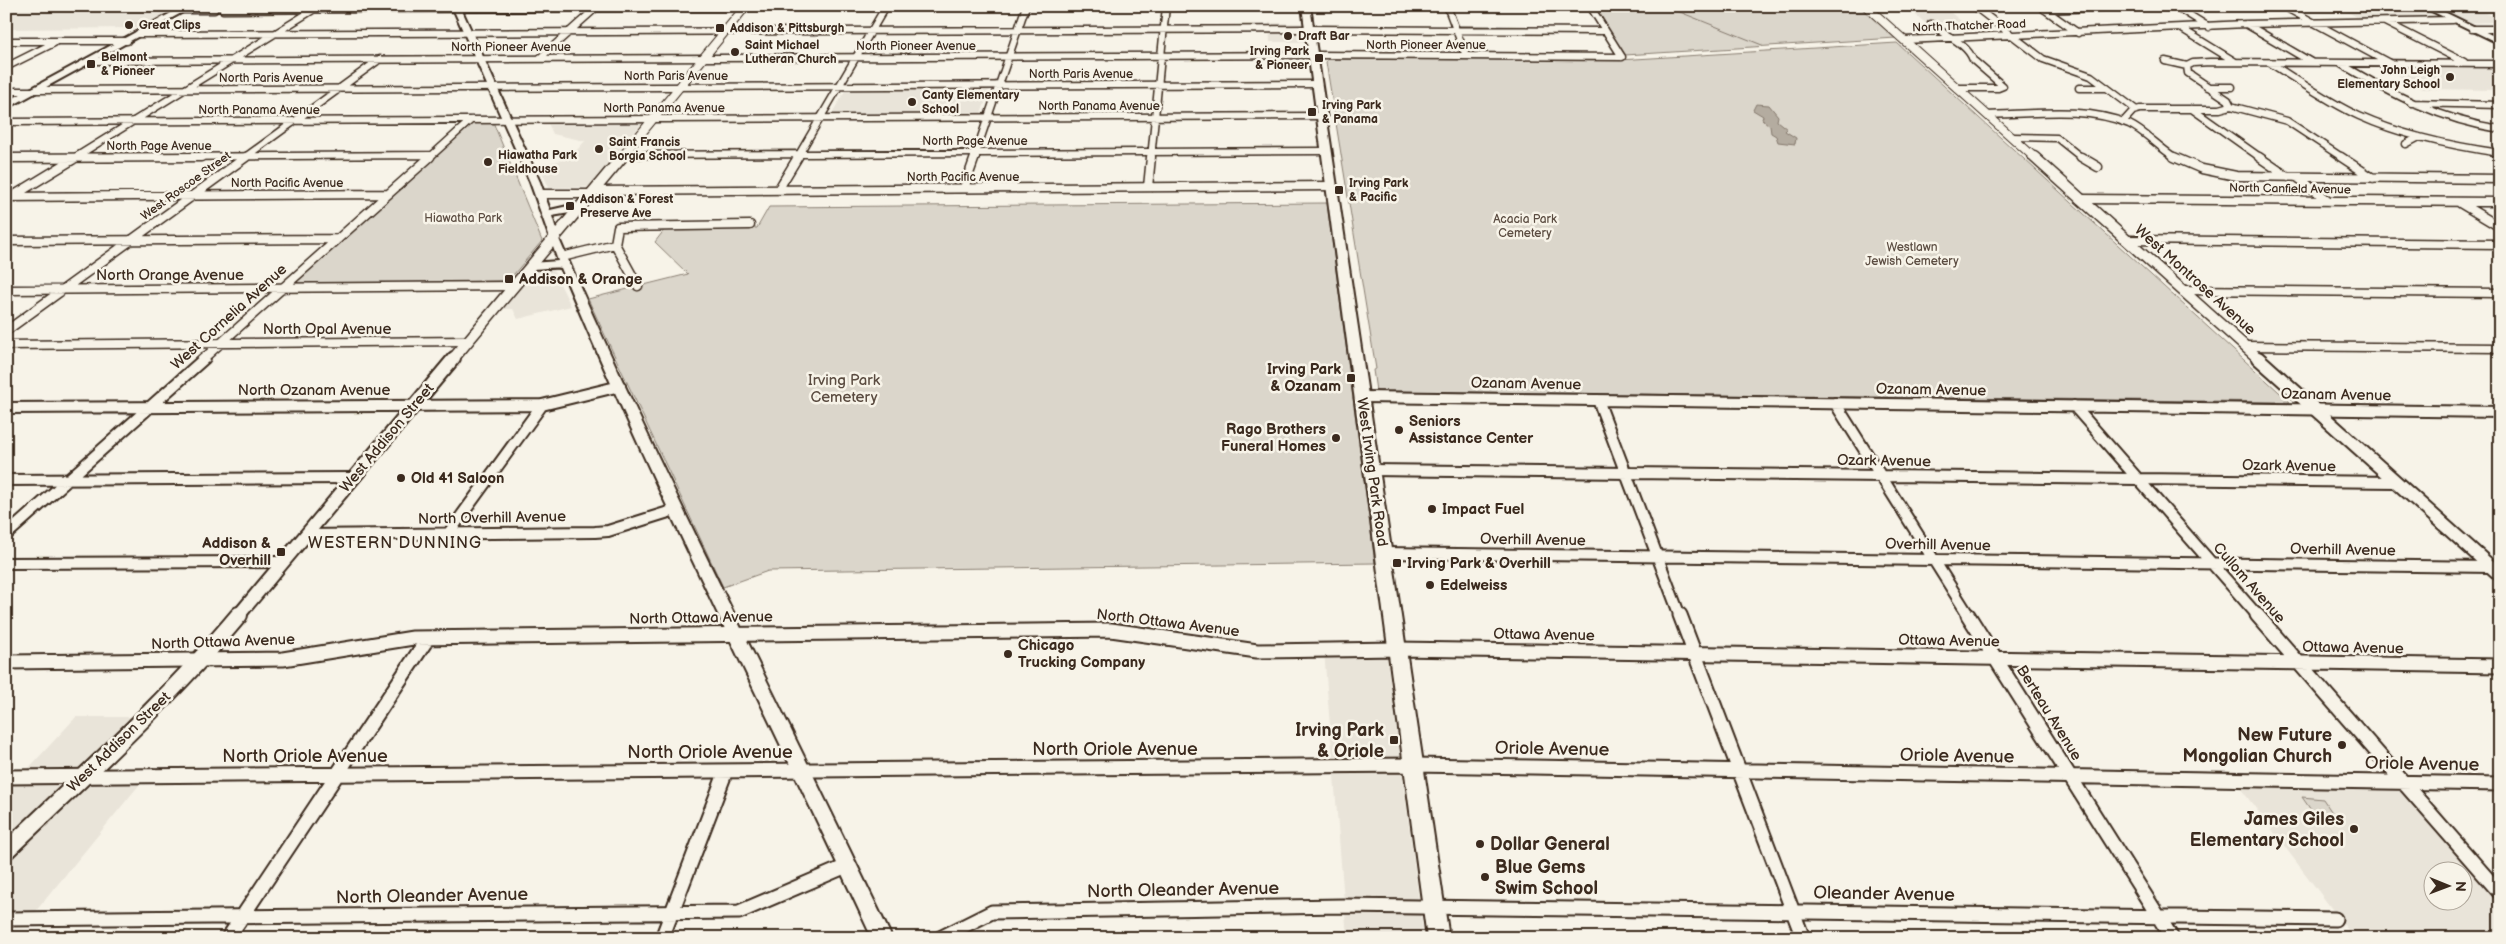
<svg xmlns="http://www.w3.org/2000/svg" width="2506" height="944" font-family="'Balsamiq Sans',sans-serif">
	<style>
		.built { fill: #e9e4d9; fill-rule: evenodd }
		.green { fill: #dbd6cb; stroke: #8b8074 }
		.water { fill: #b4aca0; stroke: #84786c }
		.lines { fill: none; stroke-linecap: round; stroke-linejoin: round }
		.stream { stroke: #84786c; stroke-width: 1 }
		.minor-far3-casing { stroke: #3b2a1e; stroke-width: 9 }
		.minor-far2-casing { stroke: #3b2a1e; stroke-width: 11 }
		.minor-far1-casing { stroke: #3b2a1e; stroke-width: 14 }
		.minor-casing { stroke: #3b2a1e; stroke-width: 17 }
		.tertiary-far3-casing { stroke: #3b2a1e; stroke-width: 10 }
		.tertiary-far2-casing { stroke: #3b2a1e; stroke-width: 13 }
		.tertiary-far1-casing { stroke: #3b2a1e; stroke-width: 16 }
		.tertiary-casing { stroke: #3b2a1e; stroke-width: 20 }
		.secondary-casing { stroke: #3b2a1e; stroke-width: 4 }
		.primary-casing { stroke: #3b2a1e; stroke-width: 4 }
		.minor-far3 { stroke: #f7f3e8; stroke-width: 6 }
		.minor-far2 { stroke: #f7f3e8; stroke-width: 8 }
		.minor-far1 { stroke: #f7f3e8; stroke-width: 10 }
		.minor { stroke: #f7f3e8; stroke-width: 13 }
		.tertiary-far3 { stroke: #f7f3e8; stroke-width: 8 }
		.tertiary-far2 { stroke: #f7f3e8; stroke-width: 10 }
		.tertiary-far1 { stroke: #f7f3e8; stroke-width: 12 }
		.tertiary { stroke: #f7f3e8; stroke-width: 16 }
		.secondary { fill: #f7f3e8; fill-rule: evenodd }
		.primary { fill: #f7f3e8; fill-rule: evenodd }
		.poi-dot { fill: #3b2a1e; stroke: #f7f3e8; stroke-width: 2 }
		.labels { text-anchor: middle; dominant-baseline: central; stroke-width: 5; stroke-linejoin: round; paint-order: stroke }
		.far-poi-label { font-size: 12px; font-weight: bold; fill: #3b2a1e; stroke: #f7f3e8; text-anchor: start }
		.far-street-label { font-size: 12px; fill: #3b2a1e; stroke: #f7f3e8 }
		.far-park-label { font-size: 12px; fill: #5b4c41; stroke: #f7f3e8 }
		.street-label { font-size: 15px; fill: #3b2a1e; stroke: #f7f3e8 }
		.poi-label { font-size: 15px; font-weight: bold; fill: #3b2a1e; stroke: #f7f3e8; text-anchor: start }
		.park-label { font-size: 15px; fill: #5b4c41; stroke: #f7f3e8 }
		.neighbourhood-label { font-size: 16px; letter-spacing: 1px; fill: #3b2a1e; stroke: #f7f3e8 }
		.near-poi-label { font-size: 18px; font-weight: bold; fill: #3b2a1e; stroke: #f7f3e8; text-anchor: end }
		.near-street-label { font-size: 18px; fill: #3b2a1e; stroke: #f7f3e8 }
	</style>
	<rect width="100%" height="100%" fill="#f7f3e8"/>
	<filter id="ink" filterUnits="userSpaceOnUse"><feTurbulence type="fractalNoise" baseFrequency=".02" numOctaves="2"/><feDisplacementMap in="SourceGraphic" scale="10" xChannelSelector="R" yChannelSelector="G"/><feConvolveMatrix kernelMatrix="1 2 1 2 8 2 1 2 1" color-interpolation-filters="sRGB"/></filter>
	<g filter="url(#ink)">
		<path class="built" d="M6 6H184L144 28 6 29Z
			M1906 6H1943L1963 23H1925Z
			M2336 6H2418L2446 20 2365 21Z
			M2431 6H2471L2500 20V22L2464 23Z
			M1269 23H1302L1306 42H1270Z
			M2377 64 2500 65V90L2422 89Z
			M846 89H990L981 114 831 115Z
			M643 122 588 187 549 188 539 165 570 158 585 141 553 134 548 123Z
			M551 266 571 306 518 319 513 309H503L537 267Z
			M1386 650 1424 938H1347L1324 651Z
			M76 717H138L72 779H144L31 917H6V785H13Z
			M2238 785 2400 787 2500 903V938H2354ZM2434 872H2464V902H2434Z"/>
		<path class="green" d="M1593 6H1861L1896 38 1625 55Z
			M1897 43 2290 402 1376 391 1373 370 1376 369 1326 62 1328 59 1619 60Z
			M493 122 542 241 508 281 293 284 472 123Z
			M1327 203 1375 563 768 571 723 587 588 299 688 274 655 242 665 229 757 228 769 207Z
			M2302 797 2323 799 2333 814 2313 813Z"/>
		<path class="water" d="M1756 104 1769 105 1778 116 1777 121 1787 129 1785 131 1796 138 1795 144 1778 142 1776 136 1771 133 1770 126 1762 119 1763 116 1753 110Z"/>
		<g class="lines">
			<path class="stream" d="M1665 6 1762 45"/>
			<defs>
				<path id="minor-far3" d="M1447 6 1466 56
					M1539 6 1590 7
					M1590 6 1622 57
					M1974 6 2043 59 2091 76 2135 109
					M2175 6 2209 27
					M2283 6 2389 63
					M2044 9 2078 33
					M182 10H214
					M223 10 930 6
					M2045 10 2116 7
					M2385 22 2464 62
					M1931 24C1944 35 1967 43 1973 60L2003 86 1998 88H1958
					M2246 24 2311 62
					M2182 29 2234 61
					M2472 29H2500
					M138 34 1310 29 1605 31
					M1905 40 2246 24 2453 20
					M6 41H127
					M540 58 597 7
					M90 61 1313 55 1622 57
					M2165 61 2187 66
					M2270 63C2299 81 2328 102 2359 116 2403 136 2452 146 2500 153
					M2341 64C2392 94 2440 120 2500 129
					M6 67 54 43
					M2208 87H2232
					M2079 88H2107
					M36 90 1317 84
					M6 91H33
					M2411 103 2500 105
					M2231 106 2228 100 2188 73 2187 66 2193 63 2210 62 2500 64
					M2231 106 2287 121 2343 158
					M2192 109 2261 158
					M1987 115C2032 114 2086 106 2129 124 2146 132 2159 148 2176 158
					M6 122 1322 116
					M2123 122 2133 111 2140 109H2220L2231 106
					M2012 137 2057 138 2082 158
					M2406 144 2419 137
					M623 155 1327 151
					M24 158 431 155
					M74 158 313 10
					M244 158 380 59
					M429 158 471 120
					M797 158 886 6
					M974 158 1026 6
					M1151 158 1166 6"/>
				<path id="minor-far2" d="M2081 157 2098 167
					M2174 157 2202 169 2236 176 2500 179
					M2259 157 2288 177
					M2341 157 2373 178
					M6 158 201 157
					M2297 177 2329 201
					M1148 187 1151 157
					M964 188 975 157
					M778 190 798 157
					M594 191 1332 186
					M540 194H591
					M13 196 77 157
					M6 197 388 194
					M2080 199 2500 202
					M2460 203 2500 227
					M2126 240 2500 244
					M6 241 338 239
					M562 257 615 244
					M638 286 615 244 618 227 750 225
					M6 290 514 286
					M2182 290 2500 293
					M6 331 246 157
					M6 345 468 341
					M2244 346 2500 348
					M203 359 430 157"/>
				<path id="minor-far1" d="M1362 397 2500 412
					M1598 400 1680 616
					M1835 403 1969 616
					M2074 406 2258 616
					M6 408 542 405 620 386
					M1372 470 2396 482
					M6 480 353 478
					M448 534 542 405
					M6 535 205 358
					M305 535 595 532 608 531 675 510
					M1383 553 2492 567
					M6 563 283 562"/>
				<path id="minor" d="M1680 615 1803 938
					M1968 615 2172 938
					M2257 615 2500 893
					M6 662 283 659 413 638 1111 630 1257 651 1397 649 2500 666
					M6 777 1414 765 2500 784
					M6 919 739 912 849 865
					M228 938 428 638
					M662 938 726 771
					M940 938 992 912 1343 906 2335 919"/>
				<path id="tertiary-far3" d="M1866 6 2035 158
					M621 158 746 6"/>
				<path id="tertiary-far2" d="M2034 157 2259 359
					M453 359 622 157"/>
				<path id="tertiary-far1" d="M2258 358 2500 575
					M238 616 454 358"/>
				<path id="tertiary" d="M6 851C86 774 168 700 239 615"/>
				<path id="secondary" d="M184 6H194L6 109V102Z
					M452 6H460L540 182 550 210 581 203 586 206 576 212 552 216 559 239C661 475 781 705 892 938H872C768 714 656 495 561 268 550 266 533 272 525 266L531 263 558 261 530 182Z
					M2421 6H2432L2500 39V44Z"/>
				<path id="primary" d="M1302 6H1310L1449 938H1427Z"/>
			</defs>
			<use href="#minor-far3" class="minor-far3-casing"/>
			<use href="#minor-far2" class="minor-far2-casing"/>
			<use href="#minor-far1" class="minor-far1-casing"/>
			<use href="#minor" class="minor-casing"/>
			<use href="#tertiary-far3" class="tertiary-far3-casing"/>
			<use href="#tertiary-far2" class="tertiary-far2-casing"/>
			<use href="#tertiary-far1" class="tertiary-far1-casing"/>
			<use href="#tertiary" class="tertiary-casing"/>
			<use href="#secondary" class="secondary-casing"/>
			<use href="#primary" class="primary-casing"/>
			<use href="#minor-far3" class="minor-far3"/>
			<use href="#minor-far2" class="minor-far2"/>
			<use href="#minor-far1" class="minor-far1"/>
			<use href="#minor" class="minor"/>
			<use href="#tertiary-far3" class="tertiary-far3"/>
			<use href="#tertiary-far2" class="tertiary-far2"/>
			<use href="#tertiary-far1" class="tertiary-far1"/>
			<use href="#tertiary" class="tertiary"/>
			<use href="#secondary" class="secondary"/>
			<use href="#primary" class="primary"/>
		</g>
	</g>
	<g class="poi-dot">
		<circle cx="129" cy="25" r="5"/>
		<rect x="715" y="23" width="10" height="10" rx="2.5"/>
		<circle cx="1288" cy="36" r="5"/>
		<circle cx="735" cy="52" r="5"/>
		<rect x="1314" y="53" width="10" height="10" rx="2.5"/>
		<rect x="86" y="59" width="10" height="10" rx="2.5"/>
		<circle cx="2450" cy="77" r="5"/>
		<circle cx="912" cy="102" r="5"/>
		<rect x="1307" y="107" width="10" height="10" rx="2.5"/>
		<circle cx="599" cy="149" r="5"/>
		<circle cx="488" cy="162" r="5"/>
		<rect x="1334" y="185" width="10" height="10" rx="2.5"/>
		<rect x="565" y="201" width="10" height="10" rx="2.5"/>
		<rect x="504" y="274" width="10" height="10" rx="2.5"/>
		<rect x="1346" y="373" width="10" height="10" rx="2.5"/>
		<circle cx="1399" cy="430" r="5"/>
		<circle cx="1336" cy="438" r="5"/>
		<circle cx="401" cy="478" r="5"/>
		<circle cx="1432" cy="509" r="5"/>
		<rect x="276" y="547" width="10" height="10" rx="2.5"/>
		<rect x="1392" y="558" width="10" height="10" rx="2.5"/>
		<circle cx="1430" cy="585" r="5"/>
		<circle cx="1008" cy="654" r="5"/>
		<rect x="1389" y="735" width="10" height="10" rx="2.5"/>
		<circle cx="2342" cy="745" r="5"/>
		<circle cx="2354" cy="829" r="5"/>
		<circle cx="1480" cy="844" r="5"/>
		<circle cx="1485" cy="877" r="5"/>
	</g>
	<g class="labels">
		<g class="far-poi-label">
			<text x="139" y="25">Great Clips</text>
			<text x="730" y="28">Addison &amp; Pittsburgh</text>
			<text x="1298" y="36">Draft Bar</text>
			<text x="745" y="45">Saint Michael<tspan x="745" dy="14">Lutheran Church</tspan></text>
			<text x="1309" y="51" text-anchor="end">Irving Park<tspan x="1309" dy="14">&amp; Pioneer</tspan></text>
			<text x="101" y="57">Belmont<tspan x="101" dy="14">&amp; Pioneer</tspan></text>
			<text x="2440" y="70" text-anchor="end">John Leigh<tspan x="2440" dy="14">Elementary School</tspan></text>
			<text x="922" y="95">Canty Elementary<tspan x="922" dy="14">School</tspan></text>
			<text x="1322" y="105">Irving Park<tspan x="1322" dy="14">&amp; Panama</tspan></text>
			<text x="609" y="142">Saint Francis<tspan x="609" dy="14">Borgia School</tspan></text>
			<text x="498" y="155">Hiawatha Park<tspan x="498" dy="14">Fieldhouse</tspan></text>
			<text x="1349" y="183">Irving Park<tspan x="1349" dy="14">&amp; Pacific</tspan></text>
			<text x="580" y="199">Addison &amp; Forest<tspan x="580" dy="14">Preserve Ave</tspan></text>
		</g>
		<g class="far-street-label">
			<text transform="translate(1969 26) rotate(-2)">North Thatcher Road</text>
			<text x="1426" y="45">North Pioneer Avenue</text>
			<text x="916" y="46">North Pioneer Avenue</text>
			<text x="511" y="47">North Pioneer Avenue</text>
			<text x="1081" y="74">North Paris Avenue</text>
			<text x="676" y="76">North Paris Avenue</text>
			<text x="271" y="78">North Paris Avenue</text>
			<text x="1099" y="106">North Panama Avenue</text>
			<text x="664" y="108">North Panama Avenue</text>
			<text x="259" y="110">North Panama Avenue</text>
			<text x="975" y="141">North Page Avenue</text>
			<text x="159" y="146">North Page Avenue</text>
			<text x="963" y="177">North Pacific Avenue</text>
			<text x="287" y="183">North Pacific Avenue</text>
			<text transform="translate(186 186) rotate(-36)">West Roscoe Street</text>
			<text transform="translate(2290 189) rotate(1)">North Canfield Avenue</text>
		</g>
		<g class="far-park-label">
			<text x="463" y="218">Hiawatha Park</text>
			<text x="1525" y="219">Acacia Park<tspan x="1525" dy="14">Cemetery</tspan></text>
			<text x="1912" y="247">Westlawn<tspan x="1912" dy="14">Jewish Cemetery</tspan></text>
		</g>
		<g class="street-label">
			<text x="170" y="275">North Orange Avenue</text>
			<text transform="translate(2195 280) rotate(42)">West Montrose Avenue</text>
			<text transform="translate(229 317) rotate(-42)">West Cornelia Avenue</text>
			<text x="327" y="329">North Opal Avenue</text>
			<text transform="translate(1526 384) rotate(1)">Ozanam Avenue</text>
			<text x="314" y="390">North Ozanam Avenue</text>
			<text transform="translate(1931 390) rotate(1)">Ozanam Avenue</text>
			<text transform="translate(2336 395) rotate(1)">Ozanam Avenue</text>
			<text transform="translate(387 438) rotate(-50)">West Addison Street</text>
			<text transform="translate(1884 461) rotate(1)">Ozark Avenue</text>
			<text transform="translate(2289 466) rotate(1)">Ozark Avenue</text>
			<text transform="translate(1372 472) rotate(82)">West Irving Park Road</text>
			<text transform="translate(492 518) rotate(-1)">North Overhill Avenue</text>
			<text transform="translate(1533 540) rotate(1)">Overhill Avenue</text>
			<text transform="translate(1938 545) rotate(1)">Overhill Avenue</text>
			<text transform="translate(2343 550) rotate(1)">Overhill Avenue</text>
			<text transform="translate(2249 583) rotate(49)">Cullom Avenue</text>
			<text transform="translate(701 618) rotate(-1)">North Ottawa Avenue</text>
			<text transform="translate(1168 623) rotate(7)">North Ottawa Avenue</text>
			<text transform="translate(1544 635) rotate(1)">Ottawa Avenue</text>
			<text transform="translate(1949 641) rotate(1)">Ottawa Avenue</text>
			<text transform="translate(223 642) rotate(-2)">North Ottawa Avenue</text>
			<text transform="translate(2353 648) rotate(1)">Ottawa Avenue</text>
			<text transform="translate(2049 713) rotate(58)">Berteau Avenue</text>
			<text transform="translate(119 742) rotate(-44)">West Addison Street</text>
		</g>
		<g class="poi-label">
			<text x="519" y="279">Addison &amp; Orange</text>
			<text x="1341" y="369" text-anchor="end">Irving Park<tspan x="1341" dy="17">&amp; Ozanam</tspan></text>
			<text x="1409" y="421">Seniors<tspan x="1409" dy="17">Assistance Center</tspan></text>
			<text x="1326" y="429" text-anchor="end">Rago Brothers<tspan x="1326" dy="17">Funeral Homes</tspan></text>
			<text x="411" y="478">Old 41 Saloon</text>
			<text x="1442" y="509">Impact Fuel</text>
			<text x="271" y="543" text-anchor="end">Addison &amp;<tspan x="271" dy="17">Overhill</tspan></text>
			<text x="1407" y="563">Irving Park &amp; Overhill</text>
			<text x="1440" y="585">Edelweiss</text>
			<text x="1018" y="645">Chicago<tspan x="1018" dy="17">Trucking Company</tspan></text>
		</g>
		<g class="park-label">
			<text x="844" y="380">Irving Park<tspan x="844" dy="17">Cemetery</tspan></text>
		</g>
		<g class="neighbourhood-label">
			<text x="395" y="543">WESTERN DUNNING</text>
		</g>
		<g class="near-poi-label">
			<text x="1384" y="730">Irving Park<tspan x="1384" dy="21">&amp; Oriole</tspan></text>
			<text x="2332" y="735">New Future<tspan x="2332" dy="21">Mongolian Church</tspan></text>
			<text x="2344" y="819">James Giles<tspan x="2344" dy="21">Elementary School</tspan></text>
			<text x="1490" y="844" text-anchor="start">Dollar General</text>
			<text x="1495" y="867" text-anchor="start">Blue Gems<tspan x="1495" dy="21">Swim School</tspan></text>
		</g>
		<g class="near-street-label">
			<text x="1115" y="749">North Oriole Avenue</text>
			<text transform="translate(1552 749) rotate(1)">Oriole Avenue</text>
			<text x="710" y="752">North Oriole Avenue</text>
			<text x="305" y="756">North Oriole Avenue</text>
			<text transform="translate(1957 756) rotate(1)">Oriole Avenue</text>
			<text transform="translate(2422 764) rotate(1)">Oriole Avenue</text>
			<text transform="translate(1183 890) rotate(-1)">North Oleander Avenue</text>
			<text transform="translate(1884 894) rotate(1)">Oleander Avenue</text>
			<text transform="translate(432 896) rotate(-1)">North Oleander Avenue</text>
		</g>
	</g>
	<rect width="2506" height="944" fill="none" stroke="#f7f3e8" stroke-width="25"/>
	<rect x="12" y="12" width="2481" height="919" fill="none" stroke="#3b2a1e" stroke-width="2" filter="url(#ink)"/>
	<g transform="translate(2448 886) rotate(91)"><circle r="24" fill="#f7f3e8" stroke="#aca397"/>
	<path d="M0-4L9 19L0 12L-9 19Z" fill="#3b2a1e"/>
	<text y="-8" font-size="14" font-weight="bold" text-anchor="middle" fill="#3b2a1e">N</text>
	</g>
</svg>
